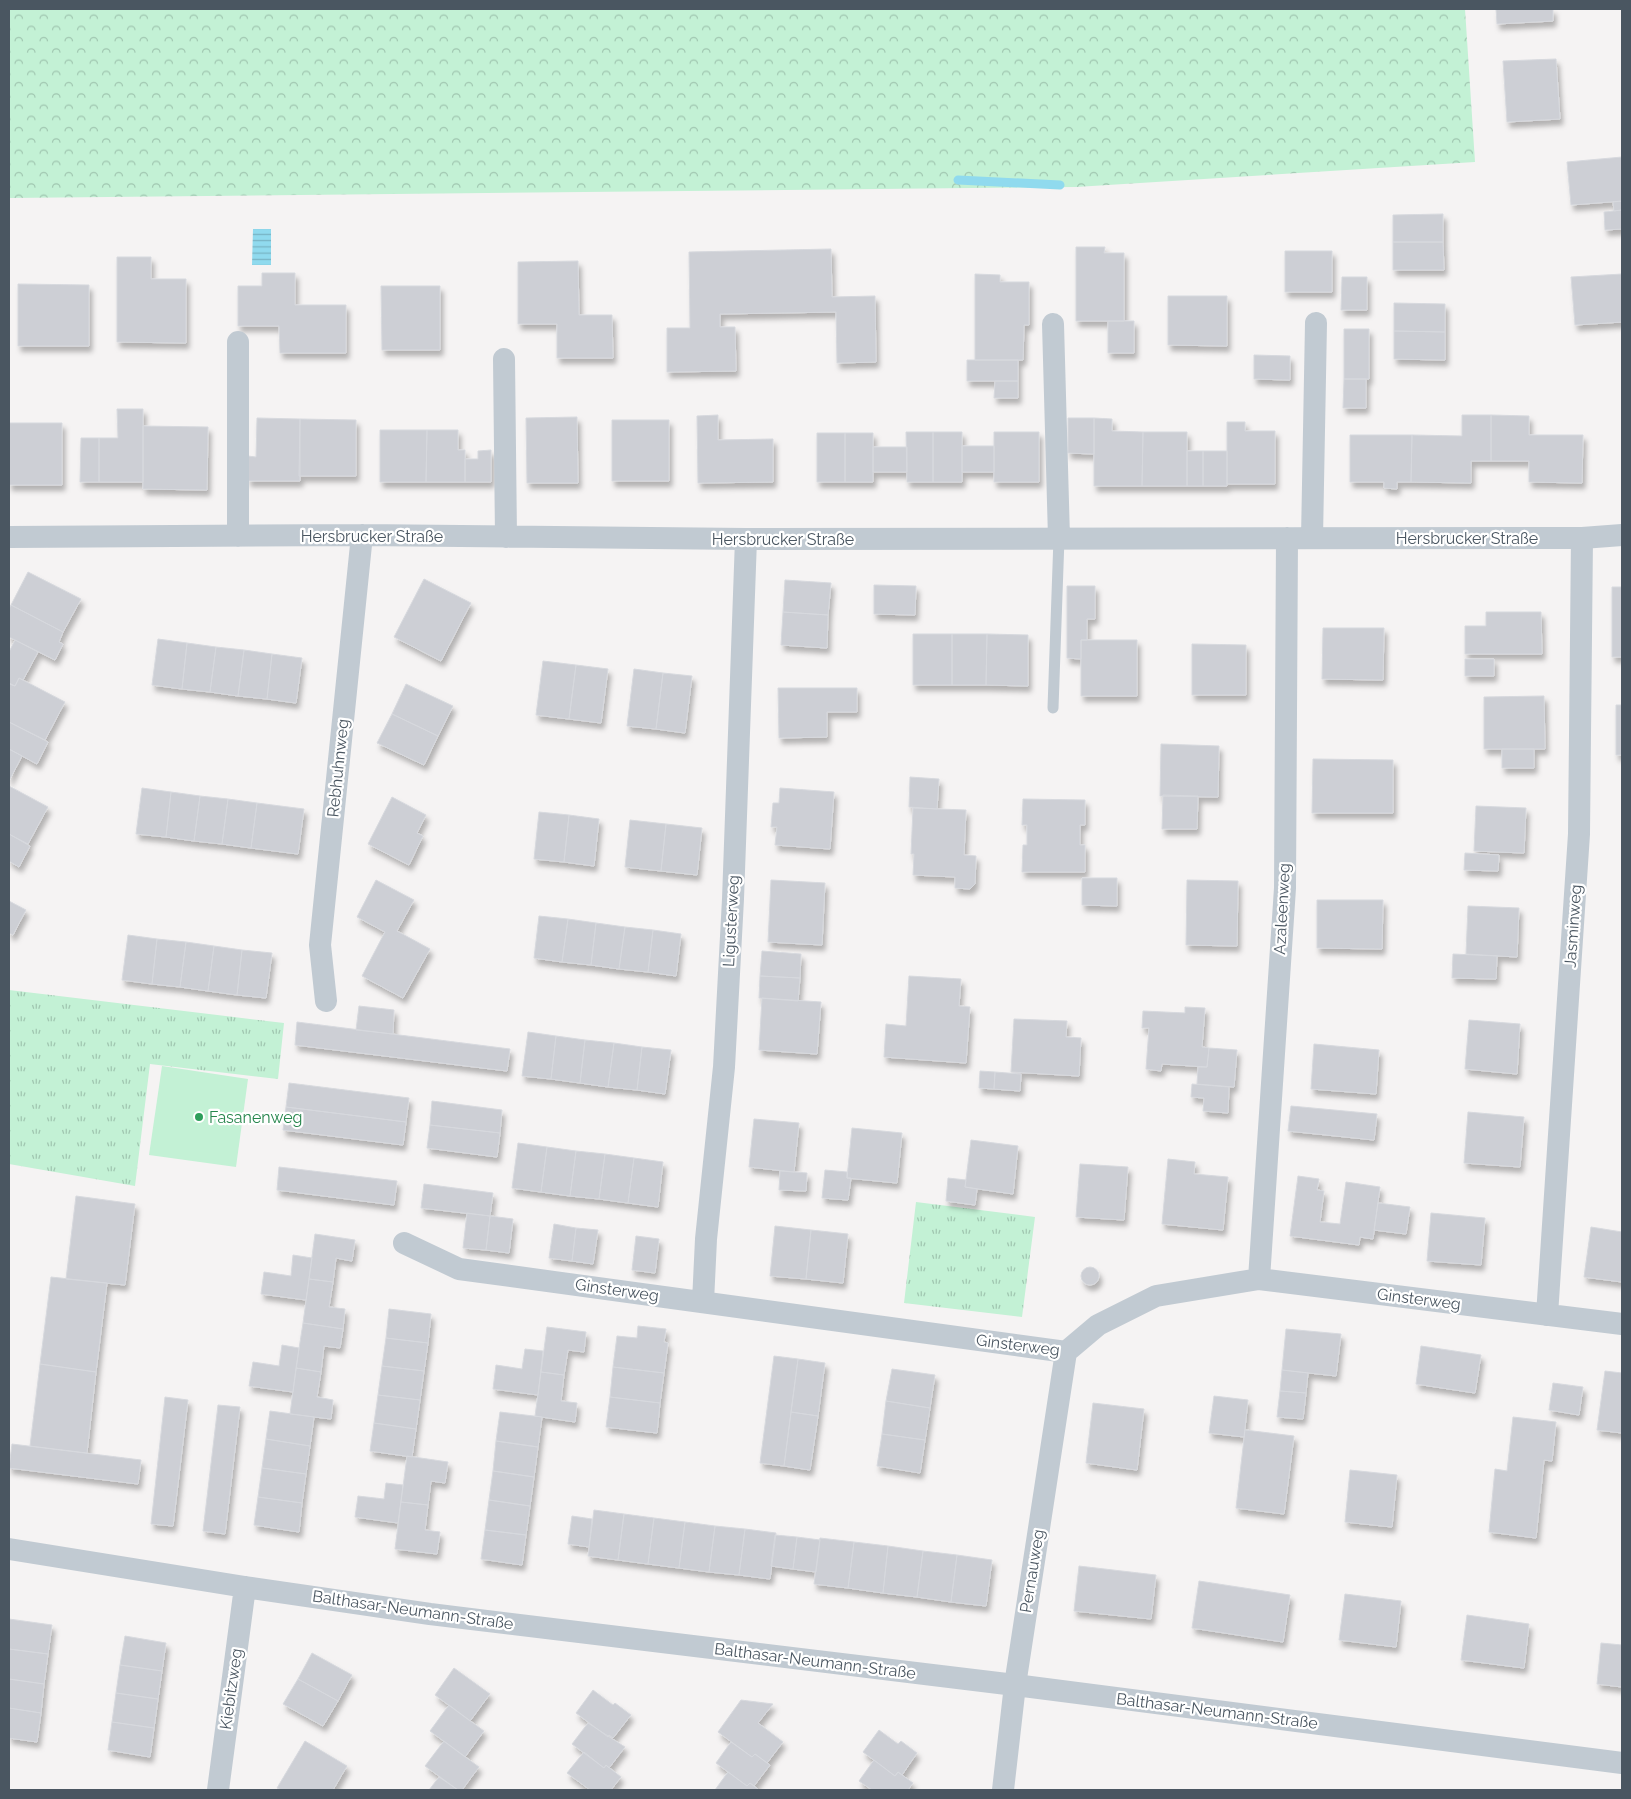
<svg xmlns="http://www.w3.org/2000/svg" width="1631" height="1799" font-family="Raleway,sans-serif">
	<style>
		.grass { fill: url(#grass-tufts) }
		.forest { fill: url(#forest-crowns) }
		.pitch { fill: #c3f1d5 }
		.water { fill: url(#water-rules) }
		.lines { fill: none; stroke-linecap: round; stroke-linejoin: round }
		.stream { stroke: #90daee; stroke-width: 9 }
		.building { fill: #cdcfd5; stroke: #d7d9de; filter: url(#shadow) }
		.service { stroke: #c1cad2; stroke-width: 11 }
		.minor { stroke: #c1cad2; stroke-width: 22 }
		.leisure-dot { fill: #2e9e5b; stroke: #fff; stroke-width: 2 }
		.labels { text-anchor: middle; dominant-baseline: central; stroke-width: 4.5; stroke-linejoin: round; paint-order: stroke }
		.street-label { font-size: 16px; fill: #4a5661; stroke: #fff }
		.leisure-label { font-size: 16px; fill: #27864d; stroke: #fff; text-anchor: start }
	</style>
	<defs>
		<pattern id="grass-tufts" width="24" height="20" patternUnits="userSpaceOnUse" patternTransform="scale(1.25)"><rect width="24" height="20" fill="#c3f1d5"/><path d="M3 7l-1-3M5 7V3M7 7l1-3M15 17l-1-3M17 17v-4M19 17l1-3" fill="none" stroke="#a0c6b0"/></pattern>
		<pattern id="forest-crowns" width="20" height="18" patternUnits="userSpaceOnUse" patternTransform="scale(1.25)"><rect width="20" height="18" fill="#c3f1d5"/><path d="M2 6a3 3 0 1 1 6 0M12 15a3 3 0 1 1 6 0" fill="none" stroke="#a0c6b0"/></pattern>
		<pattern id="water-rules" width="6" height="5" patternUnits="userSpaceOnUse" patternTransform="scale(1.25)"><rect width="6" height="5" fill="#90daee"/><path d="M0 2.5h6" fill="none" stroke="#78b4c4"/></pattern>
		<filter id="shadow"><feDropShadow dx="3" dy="5.5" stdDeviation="2.5" flood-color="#0004"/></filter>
	</defs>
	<rect width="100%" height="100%" fill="#f5f3f3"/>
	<path class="grass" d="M9 990 284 1023 278 1079 150 1064 135 1186 9 1164Z
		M916 1202 1035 1217 1022 1317 904 1303Z"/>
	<path class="forest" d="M9 9H1465L1475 162 1076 187 9 198Z"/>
	<path class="pitch" d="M162 1066 248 1079 236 1167 149 1155Z"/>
	<path class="water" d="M253 229H271V265H252Z"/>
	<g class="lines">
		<path class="stream" d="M958 180 1060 185"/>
	</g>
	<path class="building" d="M1496 9H1553V21L1497 24Z
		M1556 59 1560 119 1507 122 1503 61Z
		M1622 157V201L1571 205 1567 162Z
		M1622 201V210L1614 211 1613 202Z
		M1622 210V229L1605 230 1604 212Z
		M1443 214V242H1393V215Z
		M1393 242H1443L1444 270H1393Z
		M1076 247H1105L1104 253H1124V321H1076Z
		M831 249 832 297 875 296 876 362 837 363 836 312 720 314V327H735L736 371 667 372V328H690L689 252Z
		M1285 251H1332V292H1285Z
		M117 257H151V279H186V343L117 342Z
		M578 261 579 315H612L613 358H557V324H518V262Z
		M262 273H295V305H346V353H280L279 326H238V286H262Z
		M975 274 1000 275V282H1029V325H1024L1023 360H975Z
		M1622 274V322L1575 325 1571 277Z
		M1342 277H1367V310H1341Z
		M18 284 89 285V346H18Z
		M381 286H440V350H382Z
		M1168 296H1227V346L1168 345Z
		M1394 303 1445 304V332L1394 331Z
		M1108 321H1134V353H1108Z
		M1344 329H1369V379H1344Z
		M1394 331 1445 332V360L1394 359Z
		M1254 355 1290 356V380L1254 379Z
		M967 360H1018V381H967Z
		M1344 379H1366V408H1343Z
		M995 381H1018V398H994Z
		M117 409H143V482H99V438H118Z
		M718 415V440L773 439V482L698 483 697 416Z
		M1462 415H1491V461H1471V483L1411 482 1412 435 1462 436Z
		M1491 415 1529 416V435H1583L1582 483 1529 482V461H1491Z
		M577 417 578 483H527L526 418Z
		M257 418 300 419V481H248V456L256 457Z
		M1068 418H1094V454L1068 453Z
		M1094 418 1112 419V431L1143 432 1142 486H1094Z
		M300 419 356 420V476H299Z
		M612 420H669V481H612Z
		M1227 422H1245V431H1275V484H1227Z
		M9 423H62V485H9Z
		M143 426 208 427 207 490 143 489Z
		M380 430H427L426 482H380Z
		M427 430H458V450H465V482H426Z
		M906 432H933V482H907Z
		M933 432H962V482H933Z
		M994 432H1039V482H994Z
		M1143 432H1187V486H1142Z
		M817 433H845V482H817Z
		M845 433H873V482H845Z
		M1350 435H1412L1411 482H1397V489L1384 488V482H1350Z
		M81 438H99V482H80Z
		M962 446H994V472H962Z
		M873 447H907V472H873Z
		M491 450V482H465V459H478V451Z
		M1187 451H1203V486H1187Z
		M1203 451H1227V486H1203Z
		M28 572 81 599 63 632 11 605Z
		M424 579 471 603 441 661 394 637Z
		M785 580 831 583 828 615 783 612Z
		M874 585 916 586 915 615 874 614Z
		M1067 586H1095V619H1087V640H1081V659L1067 658Z
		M1612 587H1622V657H1612Z
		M11 605 63 632 59 642 63 644 55 660 9 637V609Z
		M783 612 828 615 827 648 781 645Z
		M1486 612H1541L1542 654H1465V626H1486Z
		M1323 628H1384L1383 680 1322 679Z
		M913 634H952V685H913Z
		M952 634H987L986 685H952Z
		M987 634 1028 635V686L986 685Z
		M158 639 187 643 182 689 152 685Z
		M15 640 38 652 23 680 19 678 15 686 9 683V652Z
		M1081 640H1137V696H1081Z
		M187 643 216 647 210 692 182 689Z
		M1192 644 1246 645V695H1192Z
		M216 647 244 650 238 696 210 692Z
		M244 650 272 654 267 699 238 696Z
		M272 654 302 658 296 703 267 699Z
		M1465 659H1494V676H1465Z
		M543 661 576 665 569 719 536 715Z
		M576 665 608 669 601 723 569 719Z
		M634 669 663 673 656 729 627 726Z
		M663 673 692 676 685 733 656 729Z
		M19 678 65 702 45 740 9 722V684L15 686Z
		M406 684 453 706 438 736 392 714Z
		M778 688H857V712H827V737L779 738Z
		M1544 696 1545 749H1484V697Z
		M1616 705H1622V755H1616Z
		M392 714 438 736 424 765 377 743Z
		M9 722 48 742 37 764 9 749Z
		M1161 744 1219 746 1218 797 1160 796Z
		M9 749 22 756 9 781Z
		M1502 749H1534V768H1502Z
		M1313 759 1393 760V813H1312Z
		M910 777 939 779 937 809 909 807Z
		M9 786 48 807 28 844 9 834Z
		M142 788 171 792 166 837 136 834Z
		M780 788 834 792 830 849 775 845 777 827H771L773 803H779Z
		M171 792 200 796 194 841 166 837Z
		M1163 795 1198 796 1197 829H1162Z
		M200 796 228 799 222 844 194 841Z
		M392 797 426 815 417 833 423 836 409 865 368 844Z
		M228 799 257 803 251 848 222 844Z
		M1023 799 1085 800V825H1080V845H1085V872H1022L1023 845H1027V825H1022Z
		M257 803 304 809 298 854 251 848Z
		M1476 806 1526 808 1524 853 1474 851Z
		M913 808 966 810 964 855 976 856 975 884 970 889 955 888V877L913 875 914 854H911Z
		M539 812 569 815 564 862 534 859Z
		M569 815 599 819 594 866 564 862Z
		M630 820 666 824 661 871 625 867Z
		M666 824 702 828 697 875 661 871Z
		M9 834 30 846 19 867 9 861Z
		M1465 853 1499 855 1498 871 1464 870Z
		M1082 878H1117V906L1082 905Z
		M376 880 414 900 397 931 430 949 403 998 362 976 385 932 357 917Z
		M771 880 825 883 822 945 768 942Z
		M1187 880 1238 881 1237 946 1186 945Z
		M1317 900H1383L1382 949 1317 948Z
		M9 901 26 910 13 935 9 933Z
		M1468 906 1519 908 1517 957 1466 954Z
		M539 916 568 919 562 962 534 958Z
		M568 919 596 923 591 965 562 962Z
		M596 923 625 927 619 969 591 965Z
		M625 927 653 930 648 972 619 969Z
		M653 930 681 934 676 976 648 972Z
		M128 935 157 939 152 984 122 980Z
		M157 939 186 942 180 987 152 984Z
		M186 942 214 946 208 991 180 987Z
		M214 946 242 950 237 995 208 991Z
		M242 950 272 953 266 998 237 995Z
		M762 951 801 954 800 978 760 976Z
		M1453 954 1497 956 1496 979 1452 978Z
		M760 976 800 978 798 1001 759 998Z
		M909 976 961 979 959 1006 970 1007 966 1063 884 1057 886 1024 906 1026Z
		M762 998 821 1002 817 1054 759 1050Z
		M359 1006 394 1010 393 1034 356 1030Z
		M1185 1007 1205 1008 1202 1047 1209 1048 1207 1067 1162 1064 1161 1071 1146 1069 1149 1028H1142L1143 1011 1185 1013Z
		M1014 1019 1067 1021 1066 1037 1081 1038 1079 1076 1011 1072Z
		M1469 1020 1520 1024 1517 1074 1465 1069Z
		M297 1022 510 1049 507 1071 295 1045Z
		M528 1032 556 1036 551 1079 522 1076Z
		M556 1036 585 1040 580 1083 551 1079Z
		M585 1040 614 1043 608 1087 580 1083Z
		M614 1043 642 1047 637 1090 608 1087Z
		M1314 1044 1379 1050 1376 1094 1311 1089Z
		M642 1047 671 1050 665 1094 637 1090Z
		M1209 1048 1237 1050 1234 1087 1197 1084 1198 1067H1207Z
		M980 1071 995 1072 994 1089 979 1088Z
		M995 1072 1021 1074 1020 1091 994 1089Z
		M289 1083 409 1098 406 1122 286 1107Z
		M1192 1084 1229 1087 1228 1113 1203 1111 1204 1098 1191 1097Z
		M432 1101 502 1110 500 1133 430 1125Z
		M1291 1106 1377 1114 1374 1140 1288 1131Z
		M286 1107 406 1122 403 1145 283 1130Z
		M1468 1112 1524 1117 1520 1167 1464 1163Z
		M754 1119 799 1123 794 1172 749 1167Z
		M430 1125 500 1133 497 1157 427 1148Z
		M852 1128 902 1133 897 1183 847 1178Z
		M971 1140 1018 1146 1013 1194 965 1187Z
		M518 1143 547 1147 541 1192 512 1188Z
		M547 1147 576 1151 570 1196 541 1192Z
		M576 1151 605 1154 599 1199 570 1196Z
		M605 1154 634 1158 628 1203 599 1199Z
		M634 1158 663 1162 658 1207 628 1203Z
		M1168 1159 1195 1162 1194 1174 1228 1177 1223 1230 1162 1224Z
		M1080 1164 1128 1167 1124 1220 1076 1217Z
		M279 1167 397 1181 394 1205 277 1190Z
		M825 1170 847 1172V1178H851L848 1200 822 1198Z
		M780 1171 807 1173 806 1191 779 1190Z
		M1298 1176 1319 1179 1317 1190 1324 1191 1320 1222 1340 1224 1346 1182 1380 1187 1373 1239 1360 1237 1359 1245 1290 1236Z
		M948 1178 966 1180 965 1187 977 1189 975 1205 946 1201Z
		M424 1184 493 1193 490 1216 421 1208Z
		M76 1196 135 1204 125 1285 66 1279Z
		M1378 1203 1410 1207 1406 1234 1374 1230Z
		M467 1213 490 1216 486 1250 463 1248Z
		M1431 1213 1485 1218 1481 1265 1427 1261Z
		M490 1216 513 1219 509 1253 486 1250Z
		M554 1224 576 1228 572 1261 549 1258Z
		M775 1226 811 1230 806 1279 770 1276Z
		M1591 1227 1622 1232V1282L1584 1277Z
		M576 1228 598 1230 593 1264 572 1261Z
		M811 1230 848 1234 843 1283 806 1279Z
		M315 1234 355 1240 352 1261 336 1258 333 1282 309 1279Z
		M636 1236 659 1239 655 1273 632 1270Z
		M293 1255 312 1258 306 1300 261 1294 264 1272 291 1276Z
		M1081 1276a9 9 0 1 1 18 0a9 9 0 1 1-18 0Z
		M51 1277 107 1283 96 1372 40 1364Z
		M309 1279 333 1282 329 1307 345 1309 343 1329 303 1323Z
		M389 1309 431 1314 428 1343 386 1338Z
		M303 1323 343 1329 340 1348 324 1346 321 1372 296 1368Z
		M638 1326 666 1329 664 1342 668 1343 664 1373 613 1367 617 1336 637 1338Z
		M547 1327 586 1332 584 1352 568 1350 564 1375 541 1372Z
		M1286 1329 1341 1334 1336 1376 1282 1370Z
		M386 1338 428 1343 424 1371 382 1366Z
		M282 1345 299 1348 293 1392 249 1386 253 1362 279 1366Z
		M1421 1346 1481 1355 1475 1393 1416 1384Z
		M525 1349 543 1351 538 1395 493 1389 496 1365 522 1369Z
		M774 1356 798 1359 784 1466 760 1463Z
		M798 1359 825 1363 818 1416 791 1412Z
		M40 1364 96 1372 87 1453 30 1446Z
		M382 1366 424 1371 420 1400 378 1395Z
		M613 1367 664 1373 660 1403 610 1397Z
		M296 1368 321 1372 317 1397 333 1400 331 1419 290 1414Z
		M892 1369 935 1375 930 1408 886 1401Z
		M1282 1370 1308 1373 1306 1393 1280 1391Z
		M1605 1371 1622 1373V1433L1597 1430Z
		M541 1372 564 1375 561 1401 577 1403 575 1422 535 1416Z
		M1553 1383 1583 1387 1579 1415 1549 1410Z
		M1280 1391 1306 1393 1303 1419 1277 1417Z
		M378 1395 420 1400 416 1429 374 1423Z
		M1214 1396 1248 1400 1244 1437 1209 1433Z
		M165 1397 188 1400 173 1526 151 1524Z
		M610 1397 660 1403 657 1433 606 1427Z
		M886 1401 930 1408 925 1440 882 1434Z
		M1093 1403 1144 1409 1137 1470 1086 1463Z
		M218 1405 240 1407 225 1534 203 1531Z
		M270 1411 314 1417 310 1446 266 1439Z
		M500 1412 542 1417 538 1447 496 1441Z
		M791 1412 818 1416 810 1470 784 1466Z
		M1513 1417 1556 1422 1552 1461 1544 1460 1536 1538 1489 1532 1495 1469 1507 1471Z
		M374 1423 416 1429 412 1457 370 1451Z
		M1245 1430 1294 1436 1284 1514 1236 1508Z
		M882 1434 925 1440 920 1473 877 1466Z
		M266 1439 310 1446 306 1474 262 1468Z
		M496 1441 538 1447 534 1477 493 1471Z
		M12 1444 141 1460 138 1484 9 1468Z
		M407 1456 448 1462 445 1483 431 1481 428 1505 401 1502Z
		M262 1468 306 1474 302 1503 258 1497Z
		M1350 1470 1397 1475 1392 1527 1345 1522Z
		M493 1471 534 1477 530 1506 489 1500Z
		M386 1483 403 1485 398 1523 355 1517 358 1496 384 1499Z
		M258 1497 302 1503 299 1532 254 1525Z
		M489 1500 530 1506 526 1535 485 1530Z
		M401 1502 428 1505 425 1530 440 1532 437 1554 395 1549Z
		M594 1510 624 1514 618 1560 588 1556Z
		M624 1514 654 1518 648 1564 618 1560Z
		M572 1516 592 1519 589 1547 568 1544Z
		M654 1518 685 1522 679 1568 648 1564Z
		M685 1522 715 1526 709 1572 679 1568Z
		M715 1526 745 1529 739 1575 709 1572Z
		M745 1529 776 1533 770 1579 739 1575Z
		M485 1530 526 1535 522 1565 481 1559Z
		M775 1535 797 1537 793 1569 771 1566Z
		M797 1537 820 1540 816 1572 793 1569Z
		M820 1538 854 1542 848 1588 814 1584Z
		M854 1542 888 1546 883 1593 848 1588Z
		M888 1546 923 1551 917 1597 883 1593Z
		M923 1551 957 1555 951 1602 917 1597Z
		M957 1555 992 1560 986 1606 951 1602Z
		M1079 1566 1156 1575 1151 1619 1074 1611Z
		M1199 1581 1290 1595 1283 1642 1192 1628Z
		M1345 1594 1401 1601 1396 1647 1339 1640Z
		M1467 1615 1529 1624 1524 1668 1461 1660Z
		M9 1619 52 1625 48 1654 9 1649Z
		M125 1636 166 1643 162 1671 120 1665Z
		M1601 1643 1622 1645V1687L1597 1684Z
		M9 1649 48 1654 44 1684 9 1679Z
		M312 1653 352 1675 338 1701 298 1679Z
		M120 1665 162 1671 158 1699 116 1693Z
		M454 1668 490 1694 470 1721 435 1695Z
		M9 1679 44 1684 41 1713 9 1708Z
		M298 1679 338 1701 323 1726 283 1704Z
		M593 1690 613 1705 615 1703 631 1715 613 1738 609 1735 608 1737 576 1713Z
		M116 1693 158 1699 154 1728 112 1722Z
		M741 1700 773 1704 758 1723 783 1742 767 1763 755 1754 752 1757 718 1732Z
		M449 1705 484 1731 465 1757 430 1731Z
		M9 1708 41 1713 37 1742 9 1738Z
		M112 1722 154 1728 150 1757 108 1750Z
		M588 1723 625 1747 609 1768 606 1765 604 1768 572 1744Z
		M879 1730 898 1744 901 1741 917 1753 902 1775 898 1772 895 1776 863 1752Z
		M305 1741 347 1766 333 1790H281L277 1788Z
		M444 1741 479 1767 462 1790H458L425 1766Z
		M731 1742 752 1757 755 1754 770 1765 754 1786 750 1783 747 1786 716 1763Z
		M584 1752 604 1768 606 1765 621 1777 611 1790H590L567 1773Z
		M874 1760 895 1776 898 1772 913 1783 908 1790H872L859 1781Z
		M728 1772 747 1786 750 1783 759 1790H715Z
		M439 1777 458 1790H429Z"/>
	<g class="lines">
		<path class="service" d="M1053 708 1059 538"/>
		<path class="minor" d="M1053 324 1059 538
			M504 359 506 537
			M238 536V342
			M9 537 362 535 746 539 1582 538 1622 535
			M1312 538 1316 323
			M326 1001 320 945 362 535
			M404 1243 459 1269 1066 1352 1098 1325 1156 1296 1259 1279 1622 1324
			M1259 1279 1285 888 1287 538
			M703 1302 706 1239 724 1067 733 899 746 539
			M1547 1315 1579 834 1582 538
			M9 1549 245 1587 430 1614 1015 1685 1622 1763
			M218 1790 245 1587
			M1003 1790 1015 1685 1066 1352"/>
	</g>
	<circle class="leisure-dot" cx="199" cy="1117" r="5"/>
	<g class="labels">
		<g class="street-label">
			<text x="372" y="536">Hersbrucker Straße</text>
			<text x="1467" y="538">Hersbrucker Straße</text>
			<text x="783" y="539">Hersbrucker Straße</text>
			<text transform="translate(338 768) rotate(-84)">Rebhuhnweg</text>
			<text transform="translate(1282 909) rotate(-87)">Azaleenweg</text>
			<text transform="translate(731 921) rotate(-87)">Ligusterweg</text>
			<text transform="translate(1573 926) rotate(-86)">Jasminweg</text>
			<text transform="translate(617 1290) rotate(8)">Ginsterweg</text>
			<text transform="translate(1419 1299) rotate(7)">Ginsterweg</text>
			<text transform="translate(1018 1345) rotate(7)">Ginsterweg</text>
			<text transform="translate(1032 1571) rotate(-81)">Pernauweg</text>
			<text transform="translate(413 1610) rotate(8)">Balthasar-Neumann-Straße</text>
			<text transform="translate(815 1661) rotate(7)">Balthasar-Neumann-Straße</text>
			<text transform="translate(231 1689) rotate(-82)">Kiebitzweg</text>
			<text transform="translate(1217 1711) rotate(7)">Balthasar-Neumann-Straße</text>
		</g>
		<g class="leisure-label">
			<text x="209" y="1117">Fasanenweg</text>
		</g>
	</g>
	<rect width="1631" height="1799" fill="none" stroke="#4a5661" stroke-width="20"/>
</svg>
